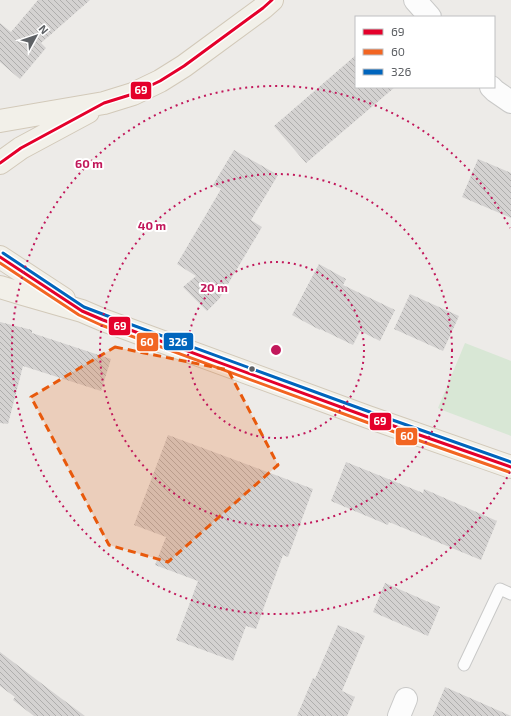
<svg xmlns="http://www.w3.org/2000/svg" width="511" height="716" font-family="'Exo 2',sans-serif">
	<style>
		.grass { fill: #d8e7d5 }
		.building { fill: url(#building-back-hatch) }
		.lines { fill: none; stroke-linecap: round; stroke-linejoin: round }
		.service-casing { stroke: #c9c9c8; stroke-width: 13 }
		.minor-casing { stroke: #c9c9c8; stroke-width: 24 }
		.primary-casing { stroke: #d2c9b9; stroke-width: 24 }
		.service { stroke: #fcfcfc; stroke-width: 11 }
		.minor { stroke: #fcfcfc; stroke-width: 22 }
		.primary { stroke: #f2f0e9; stroke-width: 22 }
		.bus-1-casing { stroke: #fff; stroke-width: 6 }
		.bus-2-casing { stroke: #fff; stroke-width: 6 }
		.bus-3-casing { stroke: #fff; stroke-width: 6 }
		.bus-1 { stroke: #e4002b; stroke-width: 3 }
		.bus-2 { stroke: #f26522; stroke-width: 3 }
		.bus-3 { stroke: #0065bd; stroke-width: 3 }
		.marked { fill: #e8590c; fill-opacity: 0.2; stroke: #e8590c; stroke-width: 3; stroke-dasharray: 8 5; stroke-linejoin: round }
		.ring { fill: none; stroke: #c2185b; stroke-width: 2; stroke-dasharray: 2 4 }
		.bus-dot { fill: #5e6165; stroke: #fff; stroke-width: 1.5 }
		.centre { fill: #c2185b; stroke: #fff; stroke-width: 2 }
		.ring-label { font-size: 12px; text-anchor: middle; font-weight: bold; fill: #c2185b; stroke: #fff; stroke-width: 4; stroke-linejoin: round; paint-order: stroke }
		.line-badge { stroke: #fff; stroke-width: 1.5 }
		.badge-label { font-size: 11px; text-anchor: middle; font-weight: bold; fill: #fff }
	</style>
	<defs>
		<pattern id="building-back-hatch" width="6" height="6" patternUnits="userSpaceOnUse"><rect width="6" height="6" fill="#d4d2d1"/><path d="M-1 5l2 2M0 0l6 6M5-1l2 2" fill="none" stroke="#afaead"/></pattern>
	</defs>
	<rect width="100%" height="100%" fill="#edebe8"/>
	<path class="grass" d="M465 343 511 361V436L442 410 438 408Z"/>
	<path class="building" d="M38 0H90L41 43 46 48 20 79 0 62V23L11 32Z
		M356 55V87H395L306 163 274 126Z
		M234 150 278 175 251 220 262 227 219 299 207 311 183 287 196 276 177 264 221 189 213 185Z
		M478 159 511 173V218L462 197Z
		M319 264 346 279 343 285 395 310 380 341 360 331 353 345 320 329V330L292 315Z
		M410 294 459 316 443 351 394 329Z
		M0 322 32 330V333L111 359 101 391 23 366 8 424 0 423Z
		M168 435 313 489 288 557 283 555 256 629 246 626 233 661 176 640 198 581 155 565 166 537 134 525Z
		M346 462 423 493 424 489 497 521 481 560 389 522 388 525 331 501Z
		M385 583 440 607 428 636 373 612Z
		M338 625 365 636 342 691 355 697 347 716H297L313 678 315 679Z
		M0 652 58 696 85 716H34L13 700 15 697 0 686Z
		M445 687 511 716H433Z"/>
	<g class="lines">
		<defs>
			<path id="service" d="M464 665 500 589 511 594"/>
			<path id="minor" d="M415 0 430 17
				M491 87 495 91 511 102
				M399 716 406 699"/>
			<path id="primary" d="M0 121 104 103 133 94 160 81 184 66 263 8 272 0
				M0 163 21 148 88 112
				M0 257 64 299
				M0 287 23 294 82 311 103 320 368 417 511 467"/>
		</defs>
		<use href="#service" class="service-casing"/>
		<use href="#minor" class="minor-casing"/>
		<use href="#primary" class="primary-casing"/>
		<use href="#service" class="service"/>
		<use href="#minor" class="minor"/>
		<use href="#primary" class="primary"/>
		<defs>
			<path id="bus-1" d="M0 163 21 148 104 103 133 94 160 81 184 66 263 8 272 0
				M0 257 82 311 103 320 368 417 511 467"/>
			<path id="bus-2" d="M0 263 79 315 101 325 366 422 509 472"/>
			<path id="bus-3" d="M3 253 84 307 105 315 370 412 511 462"/>
		</defs>
		<use href="#bus-1" class="bus-1-casing"/>
		<use href="#bus-2" class="bus-2-casing"/>
		<use href="#bus-3" class="bus-3-casing"/>
		<use href="#bus-1" class="bus-1"/>
		<use href="#bus-2" class="bus-2"/>
		<use href="#bus-3" class="bus-3"/>
	</g>
	<path class="marked" d="M115 347 228 370 278 465 168 562 109 545 31 397Z"/>
	<g class="ring">
		<circle cx="276" cy="350" r="88"/>
		<circle cx="276" cy="350" r="176"/>
		<path d="M510 472A264 264 0 1 1 510 228"/>
	</g>
	<circle class="bus-dot" cx="252" cy="369" r="3.5"/>
	<circle cx="276" cy="350" r="6" class="centre"/>
	<g class="ring-label">
		<text x="89" y="168">60 m</text>
		<text x="152" y="230">40 m</text>
		<text x="214" y="292">20 m</text>
	</g>
	<g class="line-badge">
		<rect x="130" y="81" width="22" height="19" rx="4" fill="#e4002b"/>
		<rect x="108" y="316" width="23" height="20" rx="4" fill="#e4002b"/>
		<rect x="163" y="332" width="31" height="19" rx="4" fill="#0065bd"/>
		<rect x="136" y="332" width="23" height="20" rx="4" fill="#f26522"/>
		<rect x="369" y="412" width="23" height="19" rx="4" fill="#e4002b"/>
		<rect x="395" y="427" width="23" height="19" rx="4" fill="#f26522"/>
	</g>
	<g class="badge-label">
		<text x="141" y="94">69</text>
		<text x="120" y="330">69</text>
		<text x="178" y="346">326</text>
		<text x="147" y="346">60</text>
		<text x="380" y="425">69</text>
		<text x="407" y="440">60</text>
	</g>
	<rect x="355" y="16" width="140" height="72" fill="#ffffff" stroke="#bfc0c1"/>
	<rect x="363" y="29" width="20" height="6" fill="#e4002b" stroke="#bfc0c1"/>
	<text x="391" y="36" font-size="12" fill="#5e6165">69</text>
	<rect x="363" y="49" width="20" height="6" fill="#f26522" stroke="#bfc0c1"/>
	<text x="391" y="56" font-size="12" fill="#5e6165">60</text>
	<rect x="363" y="69" width="20" height="6" fill="#0065bd" stroke="#bfc0c1"/>
	<text x="391" y="76" font-size="12" fill="#5e6165">326</text>
	<g transform="translate(36 36) rotate(50)" stroke="#ffffff" stroke-width="3" paint-order="stroke">
	<path d="M0-3L7 15L0 10L-7 15Z" fill="#5e6165"/>
	<text y="-6" font-size="11" font-weight="bold" text-anchor="middle" fill="#5e6165">N</text>
	</g>
</svg>
